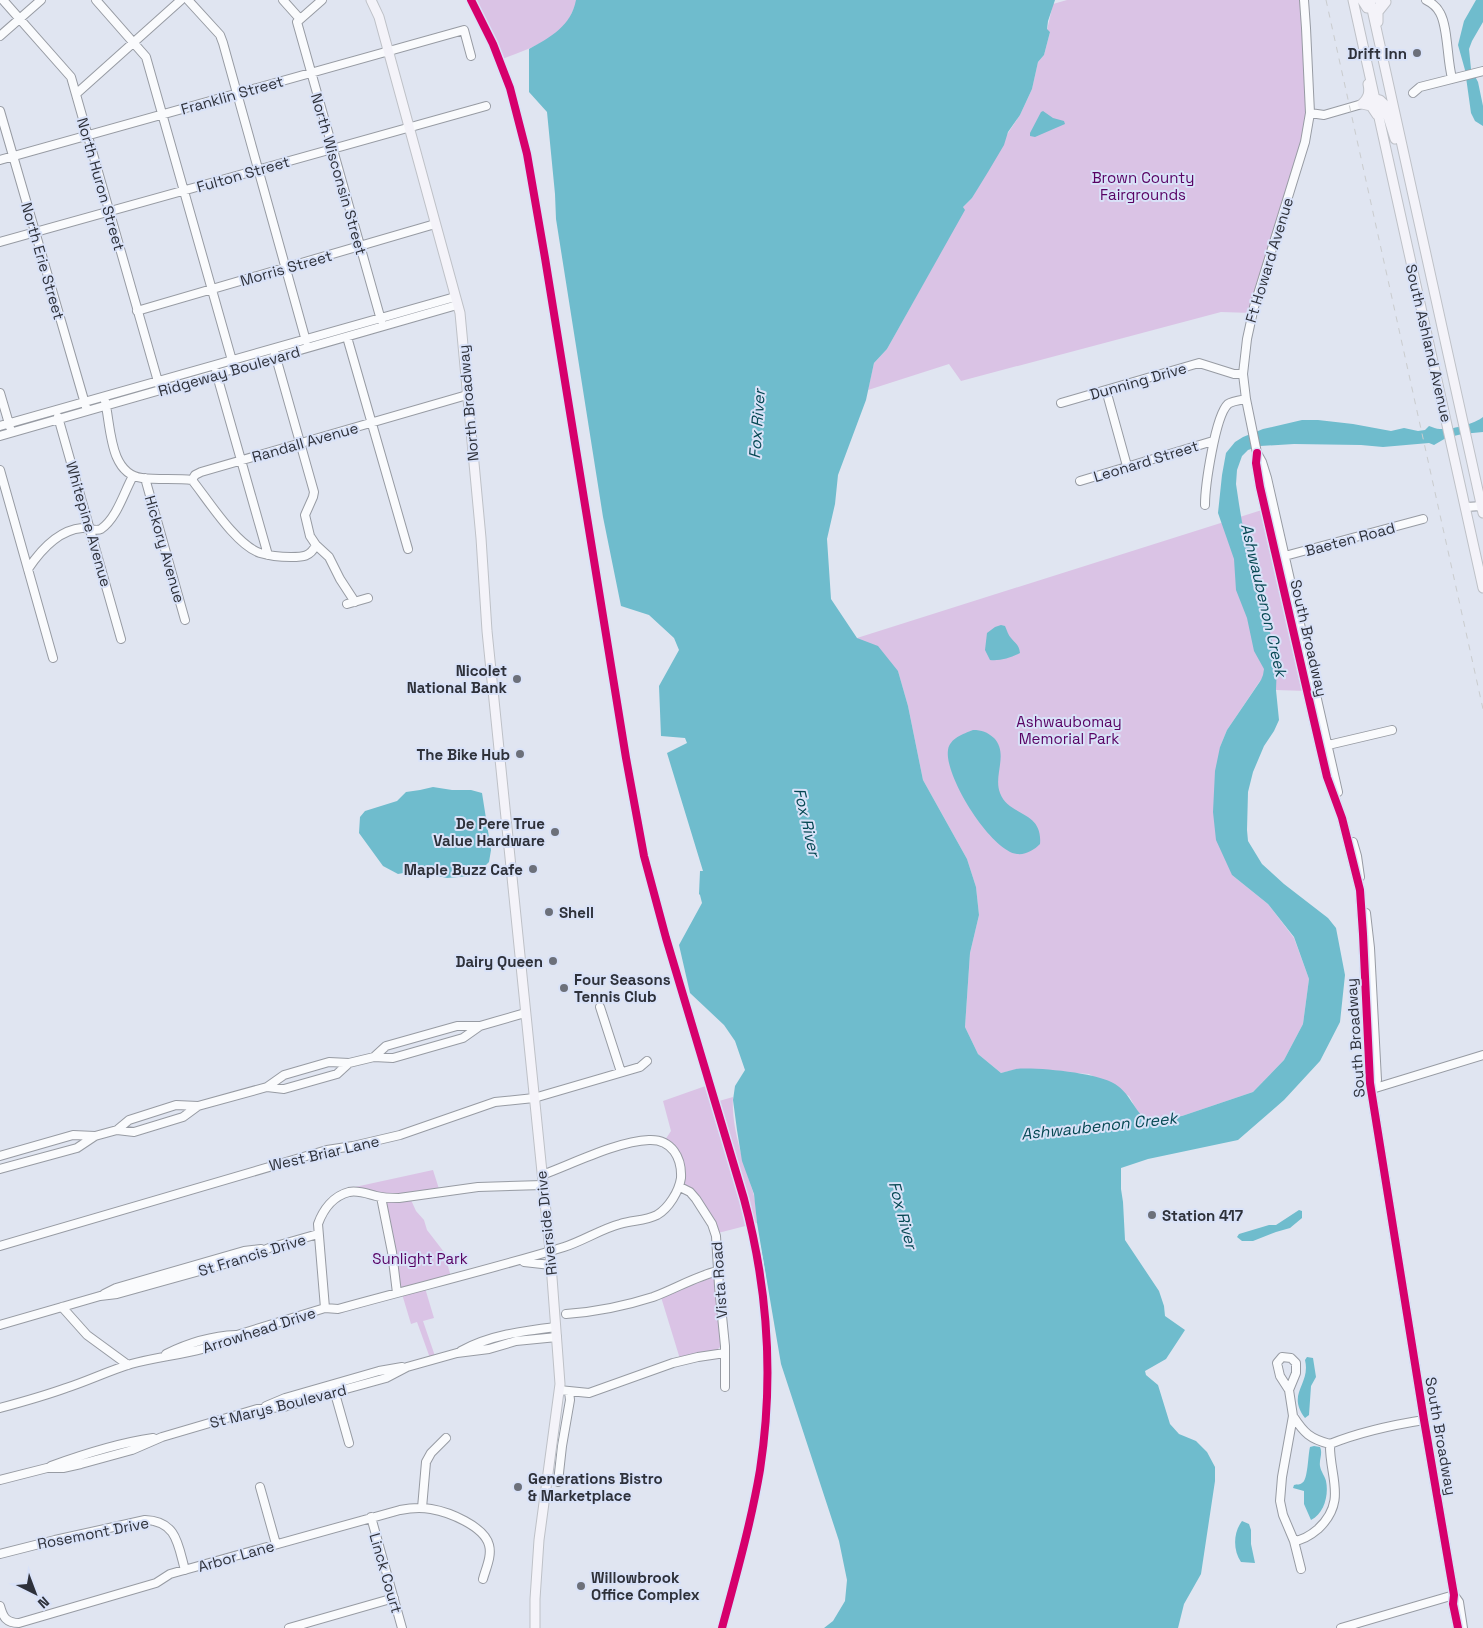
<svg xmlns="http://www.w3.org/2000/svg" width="1483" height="1628" font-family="'Space Grotesk',sans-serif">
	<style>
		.green { fill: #dac3e5 }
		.water { fill: #6fbccd }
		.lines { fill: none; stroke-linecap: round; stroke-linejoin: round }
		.minor-casing { stroke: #979ba3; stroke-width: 10 }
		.major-casing { stroke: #bec1c7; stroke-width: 11 }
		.minor { stroke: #fafbfd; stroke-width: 8 }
		.major { stroke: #f4f3f9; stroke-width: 9 }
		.rail { stroke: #caccce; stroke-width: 1; stroke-dasharray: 6 6; stroke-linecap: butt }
		.cycleway-casing { stroke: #d9e2f8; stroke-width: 11 }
		.cycleway { stroke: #d6006c; stroke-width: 8 }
		.poi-dot { fill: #6c707a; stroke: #d9e2f8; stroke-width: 2 }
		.labels { text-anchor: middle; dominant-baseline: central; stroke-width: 4; stroke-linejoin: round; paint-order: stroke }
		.poi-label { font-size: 15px; font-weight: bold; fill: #2e313a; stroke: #d9e2f8; text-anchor: end }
		.street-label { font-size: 15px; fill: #2e313a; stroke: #d9e2f8 }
		.park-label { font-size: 15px; fill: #580263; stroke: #d9e2f8 }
		.water-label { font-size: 16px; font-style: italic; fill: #064853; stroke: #d9e2f8 }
	</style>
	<rect width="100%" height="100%" fill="#e0e5f1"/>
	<path class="green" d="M471 0H576L577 2C573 9 570 20 564 26 547 44 522 51 500 60Z
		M1067 0H1304L1310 113 1252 313 1221 312 961 381 949 364 868 390 874 363 887 349 964 210 963 207 972 198 1008 133 1020 115 1032 89 1038 62 1044 55 1050 32 1047 30 1053 4Z
		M1265 509 1307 691 1276 690 1260 681 1227 730 1220 747 1232 875 1268 904 1294 938 1309 979 1303 1024 1284 1060 1253 1092 1182 1116 1148 1121 1139 1114 1129 1096 1089 1074 1018 1069 1001 1073 978 1054 965 1027 970 953 979 915 976 887 967 859 923 780 908 706 898 671 857 638Z
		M714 1083 719 1101 733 1097C731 1128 744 1163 753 1192 756 1202 756 1213 757 1223L718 1233 685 1187 684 1167 681 1157 665 1140 671 1131 663 1101Z
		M433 1170 439 1189C410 1196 383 1198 355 1187Z
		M411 1200 416 1211 424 1220 427 1230 444 1252 451 1277 399 1290 396 1254 385 1202Z
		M713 1277 715 1279 720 1320V1347L717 1350 680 1359 661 1297Z
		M425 1288 434 1318 423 1321 435 1356 430 1358 417 1322 411 1324 402 1294Z"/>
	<path class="water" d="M576 0H1055L1048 21 1047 29 1050 32 1044 55 1038 62 1032 89 1020 115 1008 132 1004 145 988 172 972 198 963 207 965 210 887 349 874 363 866 400 838 475 835 504 827 539 831 599 857 638 878 646 898 671 908 706 923 780 967 859 976 887 979 915 970 953 965 1027 978 1054 1001 1073C1006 1072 1011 1070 1016 1069 1037 1067 1098 1073 1115 1084 1131 1094 1133 1110 1148 1121L1182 1116 1253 1092 1284 1060 1303 1024 1309 979 1294 937 1268 904 1232 875 1216 840 1213 812 1215 771 1220 747 1227 730 1261 680 1263 675 1264 669 1254 651 1247 618 1236 590 1234 559 1218 513 1222 475 1226 453 1235 442 1243 437 1263 429 1302 420H1318L1353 424 1391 431 1404 428 1418 431 1425 430 1429 426C1433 427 1436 429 1440 429 1451 430 1474 424 1483 417V432L1462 434 1446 438 1434 445 1429 443 1383 447 1361 445 1294 444 1260 446 1248 450 1242 456 1237 470 1236 484 1239 504 1242 522 1254 561 1277 663 1276 690 1279 720 1274 731 1264 746 1253 772 1248 792 1247 830 1248 841 1262 864 1284 884 1328 918 1336 928 1345 975 1340 1022 1320 1061 1284 1100 1238 1140 1148 1159 1121 1168V1189L1123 1202 1125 1240 1159 1291 1164 1306 1165 1316 1185 1330 1166 1359 1145 1371 1146 1375 1158 1385 1170 1424 1179 1434 1196 1441 1207 1452 1215 1467V1481L1201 1574 1184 1604 1178 1628H824L833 1621 845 1601 847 1580 839 1541 781 1364 757 1223 754 1194 742 1161 737 1130 733 1100 735 1086 745 1070 735 1041 724 1025 690 993 679 945 702 903 700 895 699 894 700 871H703L667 753 687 743 685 738 661 736 659 686 679 650 674 638 649 615 621 606 603 517 556 219 555 194 547 112 529 92V49C551 37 571 26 576 0Z
		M1476 0H1483V22L1472 41 1469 49 1471 69 1478 82 1483 106V126L1475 121 1471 113 1465 70 1458 45 1464 21Z
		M1043 111 1053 118 1064 121 1065 124 1035 137 1030 136V133L1041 112Z
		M1001 625 1005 626C1007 630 1008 635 1011 638 1016 644 1019 645 1020 653 1011 658 1000 661 990 660L985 650 987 633 995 627Z
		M973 730C982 730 987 732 994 738 1009 754 993 775 1000 793 1009 817 1043 810 1040 844 1034 850 1026 855 1017 854 991 851 944 776 948 750 950 738 963 734 973 730Z
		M433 787 452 790H471L482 793 491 850 489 862 481 870 470 876 447 878 414 871 398 874 383 866 359 833 360 817 365 811 397 801 406 792 420 790Z
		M1299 1210 1302 1211V1218L1290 1228 1276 1232 1253 1241H1242L1237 1237 1239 1234 1269 1225H1276Z
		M1307 1357 1313 1358 1316 1377 1311 1386 1309 1415 1305 1418C1286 1393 1311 1385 1305 1360Z
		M1314 1446 1320 1447C1323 1454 1319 1459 1320 1466 1321 1472 1325 1476 1326 1481 1329 1495 1324 1514 1311 1520L1304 1504V1491L1293 1488 1294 1485C1297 1484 1300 1485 1302 1483 1308 1481 1308 1454 1310 1447Z
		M1242 1521 1249 1524 1251 1530V1544L1255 1563 1241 1562C1233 1550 1233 1533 1242 1521Z"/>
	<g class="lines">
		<defs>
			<path id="minor" d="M3 0 71 77 159 385
				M96 0 146 57 233 364
				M188 0 220 35 223 43 306 341
				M283 0 300 19
				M322 0 297 22 381 320
				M1426 0C1432 3 1437 7 1440 13 1448 27 1447 60 1452 78
				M0 36 41 0
				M1413 93 1420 87 1483 71
				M76 94 181 0
				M0 111 86 407
				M1310 113 1324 115 1362 104
				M0 160 464 30 471 56
				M0 242 486 106
				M137 311 435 224
				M347 337 408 549
				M275 354 314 492 313 497 305 515 310 536 316 545 329 557 340 579 355 602
				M216 372 268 555
				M1106 390 1127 466
				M0 393 10 427
				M1246 399 1257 453 1262 462 1267 478 1338 792
				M105 401C111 426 109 474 142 478 159 480 176 478 192 480L195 475 201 472 467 395
				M1061 403 1199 363 1234 374H1243
				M58 417 121 639
				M0 426 455 297
				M0 436 457 305
				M1257 453 1256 463 1260 487 1320 747 1327 777 1342 818 1360 890 1363 934 1370 1083 1424 1420 1454 1595 1453 1604 1458 1628
				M0 470 53 658
				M145 478 185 620
				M192 480C208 500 236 545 260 553 270 556 280 557 291 557 303 557 310 557 316 545
				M1080 481 1213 441
				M1205 505C1205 487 1215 416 1228 404 1232 401 1240 400 1246 399L1243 374 1247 339 1254 307 1305 142 1310 113 1306 28 1304 0
				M1465 507 1483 506
				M1281 557 1423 519
				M28 569C40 551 59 530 82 528 88 527 95 532 101 529 117 518 124 492 133 476
				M347 604 368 598
				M1324 746 1392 730
				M1353 842 1357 856 1360 877
				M1366 913 1370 948 1377 1080 1372 1089
				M600 1007 621 1072
				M374 1057 386 1046 457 1026H480
				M267 1087 284 1075 329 1062 349 1063
				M1372 1089 1483 1055
				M117 1130 129 1120 176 1105 198 1106
				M0 1156 73 1135 95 1136
				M0 1169 77 1148 95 1136 117 1130 134 1132 183 1117 198 1106 267 1087 284 1089 337 1074 349 1063 374 1057 393 1058 463 1038 480 1026 525 1013
				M680 1187 690 1192 696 1199 712 1224 716 1236 719 1286 725 1346V1387
				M381 1197 392 1252 397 1293
				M0 1246 327 1150 353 1146 400 1135 495 1102 534 1098 640 1067 647 1061
				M524 1262 551 1265
				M104 1294 116 1288 244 1251 261 1249
				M62 1307 87 1335 128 1365
				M325 1308 318 1224C323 1210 333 1196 349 1192 358 1190 368 1194 376 1196 384 1198 391 1198 399 1198L478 1187 543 1185
				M566 1314C595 1312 625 1306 653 1297 675 1289 696 1276 718 1271
				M0 1325 100 1296 117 1294 246 1258 269 1248 318 1234
				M461 1351C490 1335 523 1331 556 1327
				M166 1354C188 1343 211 1336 236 1335
				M334 1390 349 1443
				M559 1390 589 1393 673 1363 698 1357 725 1353
				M1289 1390 1296 1373V1363L1291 1358 1282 1357 1277 1363 1280 1376 1289 1390 1293 1416
				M266 1406 285 1398 379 1371 402 1367
				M0 1408C22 1402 44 1396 66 1388 88 1381 108 1371 131 1364 167 1354 204 1354 237 1335L325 1308 338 1309C413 1288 489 1270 564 1247 583 1241 601 1229 620 1224 633 1220 645 1221 657 1215 669 1208 679 1191 681 1178 682 1158 672 1139 649 1140 618 1141 572 1164 542 1175
				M1293 1416C1304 1433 1310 1439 1330 1444 1329 1476 1348 1501 1318 1529 1311 1535 1303 1540 1294 1541L1283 1515 1280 1501 1282 1477Z
				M1330 1444C1360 1432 1392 1425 1424 1420
				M51 1466C84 1454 118 1443 153 1438
				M0 1480 47 1468H63L81 1464 132 1450 162 1437 257 1409 284 1407 335 1392 386 1378 407 1367 457 1353 489 1349 516 1341 557 1337
				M558 1482 562 1446 570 1400 569 1391
				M260 1487 276 1544
				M422 1508 426 1462 431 1453 446 1438
				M371 1517 402 1628
				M1294 1541 1301 1569
				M0 1554 55 1540 145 1520C177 1521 178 1545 185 1570
				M1454 1595 1459 1602 1463 1628
				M0 1606C3 1617 6 1623 19 1623L156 1583 170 1574 177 1572 400 1510C410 1508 420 1507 431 1509 449 1512 484 1526 489 1545 492 1556 486 1568 483 1579
				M289 1628 394 1598
				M1341 1628 1454 1595"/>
			<path id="major" d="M371 0 379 17 460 313 481 538 487 631 550 1251 560 1384 539 1540 535 1599V1628
				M1353 0 1483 588
				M1362 0 1367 8H1376
				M1370 0 1483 513
				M1378 22V12L1386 2 1379 0
				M1368 84C1370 93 1368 98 1362 104L1371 106 1377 115
				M1373 98 1380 100 1384 104 1395 139"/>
		</defs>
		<use href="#minor" class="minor-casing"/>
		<use href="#major" class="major-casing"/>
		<use href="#minor" class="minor"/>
		<use href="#major" class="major"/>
		<path class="rail" d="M1326 0 1483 709"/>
		<defs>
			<path id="cycleway" d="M471 0 493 44 510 88 527 154 545 258 626 758 644 856 666 938 744 1199C768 1288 774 1379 760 1470 751 1523 736 1576 722 1628
				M1257 453 1256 463 1260 487 1320 747 1327 777 1342 818 1360 890 1363 934 1370 1083 1424 1420 1454 1595 1453 1604 1458 1628"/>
		</defs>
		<use href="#cycleway" class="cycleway-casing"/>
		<use href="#cycleway" class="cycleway"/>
	</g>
	<g class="poi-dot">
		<circle cx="1417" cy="53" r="5"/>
		<circle cx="517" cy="679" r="5"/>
		<circle cx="520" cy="754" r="5"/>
		<circle cx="555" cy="832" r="5"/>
		<circle cx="533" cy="869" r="5"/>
		<circle cx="549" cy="912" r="5"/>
		<circle cx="553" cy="961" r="5"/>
		<circle cx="564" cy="988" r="5"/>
		<circle cx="1152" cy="1215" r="5"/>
		<circle cx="518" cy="1487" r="5"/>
		<circle cx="581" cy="1586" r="5"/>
	</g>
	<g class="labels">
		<g class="poi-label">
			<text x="1407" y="53">Drift Inn</text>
			<text x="507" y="670">Nicolet<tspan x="507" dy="17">National Bank</tspan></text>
			<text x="510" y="754">The Bike Hub</text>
			<text x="545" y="823">De Pere True<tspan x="545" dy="17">Value Hardware</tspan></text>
			<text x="523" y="869">Maple Buzz Cafe</text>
			<text x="559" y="912" text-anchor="start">Shell</text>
			<text x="543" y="961">Dairy Queen</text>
			<text x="574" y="979" text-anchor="start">Four Seasons<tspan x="574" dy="17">Tennis Club</tspan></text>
			<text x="1162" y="1215" text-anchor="start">Station 417</text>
			<text x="528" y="1478" text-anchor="start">Generations Bistro<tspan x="528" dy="17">&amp; Marketplace</tspan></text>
			<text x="591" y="1577" text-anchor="start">Willowbrook<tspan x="591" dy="17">Office Complex</tspan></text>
		</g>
		<g class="street-label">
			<text transform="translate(232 95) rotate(-16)">Franklin Street</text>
			<text transform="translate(243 174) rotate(-16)">Fulton Street</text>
			<text transform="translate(339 174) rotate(74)">North Wisconsin Street</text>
			<text transform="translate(101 184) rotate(74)">North Huron Street</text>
			<text transform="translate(1269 260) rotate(-73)">Ft Howard Avenue</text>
			<text transform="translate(43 261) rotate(74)">North Erie Street</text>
			<text transform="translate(286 268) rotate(-16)">Morris Street</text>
			<text transform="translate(1429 343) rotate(77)">South Ashland Avenue</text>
			<text transform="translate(229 371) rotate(-16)">Ridgeway Boulevard</text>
			<text transform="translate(1138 381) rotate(-16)">Dunning Drive</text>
			<text transform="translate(468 403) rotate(-95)">North Broadway</text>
			<text transform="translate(305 442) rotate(-16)">Randall Avenue</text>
			<text transform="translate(1146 461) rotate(-17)">Leonard Street</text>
			<text transform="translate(89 524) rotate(74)">Whitepine Avenue</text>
			<text transform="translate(1350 539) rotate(-15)">Baeten Road</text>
			<text transform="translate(165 549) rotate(74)">Hickory Avenue</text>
			<text transform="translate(1309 638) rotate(77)">South Broadway</text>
			<text transform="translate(1355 1038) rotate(-94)">South Broadway</text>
			<text transform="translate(324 1153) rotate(-13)">West Briar Lane</text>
			<text transform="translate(546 1223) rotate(-96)">Riverside Drive</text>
			<text transform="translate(252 1255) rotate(-17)">St Francis Drive</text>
			<text transform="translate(719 1280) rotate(-94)">Vista Road</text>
			<text transform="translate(259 1330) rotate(-18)">Arrowhead Drive</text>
			<text transform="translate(278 1406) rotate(-14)">St Marys Boulevard</text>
			<text transform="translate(1441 1436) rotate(80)">South Broadway</text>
			<text transform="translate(93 1533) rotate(-11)">Rosemont Drive</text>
			<text transform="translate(236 1556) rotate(-16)">Arbor Lane</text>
			<text transform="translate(386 1573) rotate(74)">Linck Court</text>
		</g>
		<g class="park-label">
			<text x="1143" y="177">Brown County<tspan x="1143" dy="17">Fairgrounds</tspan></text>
			<text x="1069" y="721">Ashwaubomay<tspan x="1069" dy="17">Memorial Park</tspan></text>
			<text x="420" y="1258">Sunlight Park</text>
		</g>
		<g class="water-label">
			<text transform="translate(757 424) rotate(-86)">Fox River</text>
			<text transform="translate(1264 600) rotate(77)">Ashwaubenon Creek</text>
			<text transform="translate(807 822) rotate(77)">Fox River</text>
			<text transform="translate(1099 1126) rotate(-6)">Ashwaubenon Creek</text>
			<text transform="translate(903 1215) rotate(75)">Fox River</text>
		</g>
	</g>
	<g transform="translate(35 1593) rotate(138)" stroke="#d9e2f8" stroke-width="4" paint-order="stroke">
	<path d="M0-4L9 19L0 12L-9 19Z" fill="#2e313a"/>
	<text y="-8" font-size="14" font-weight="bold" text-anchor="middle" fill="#2e313a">N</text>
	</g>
</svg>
